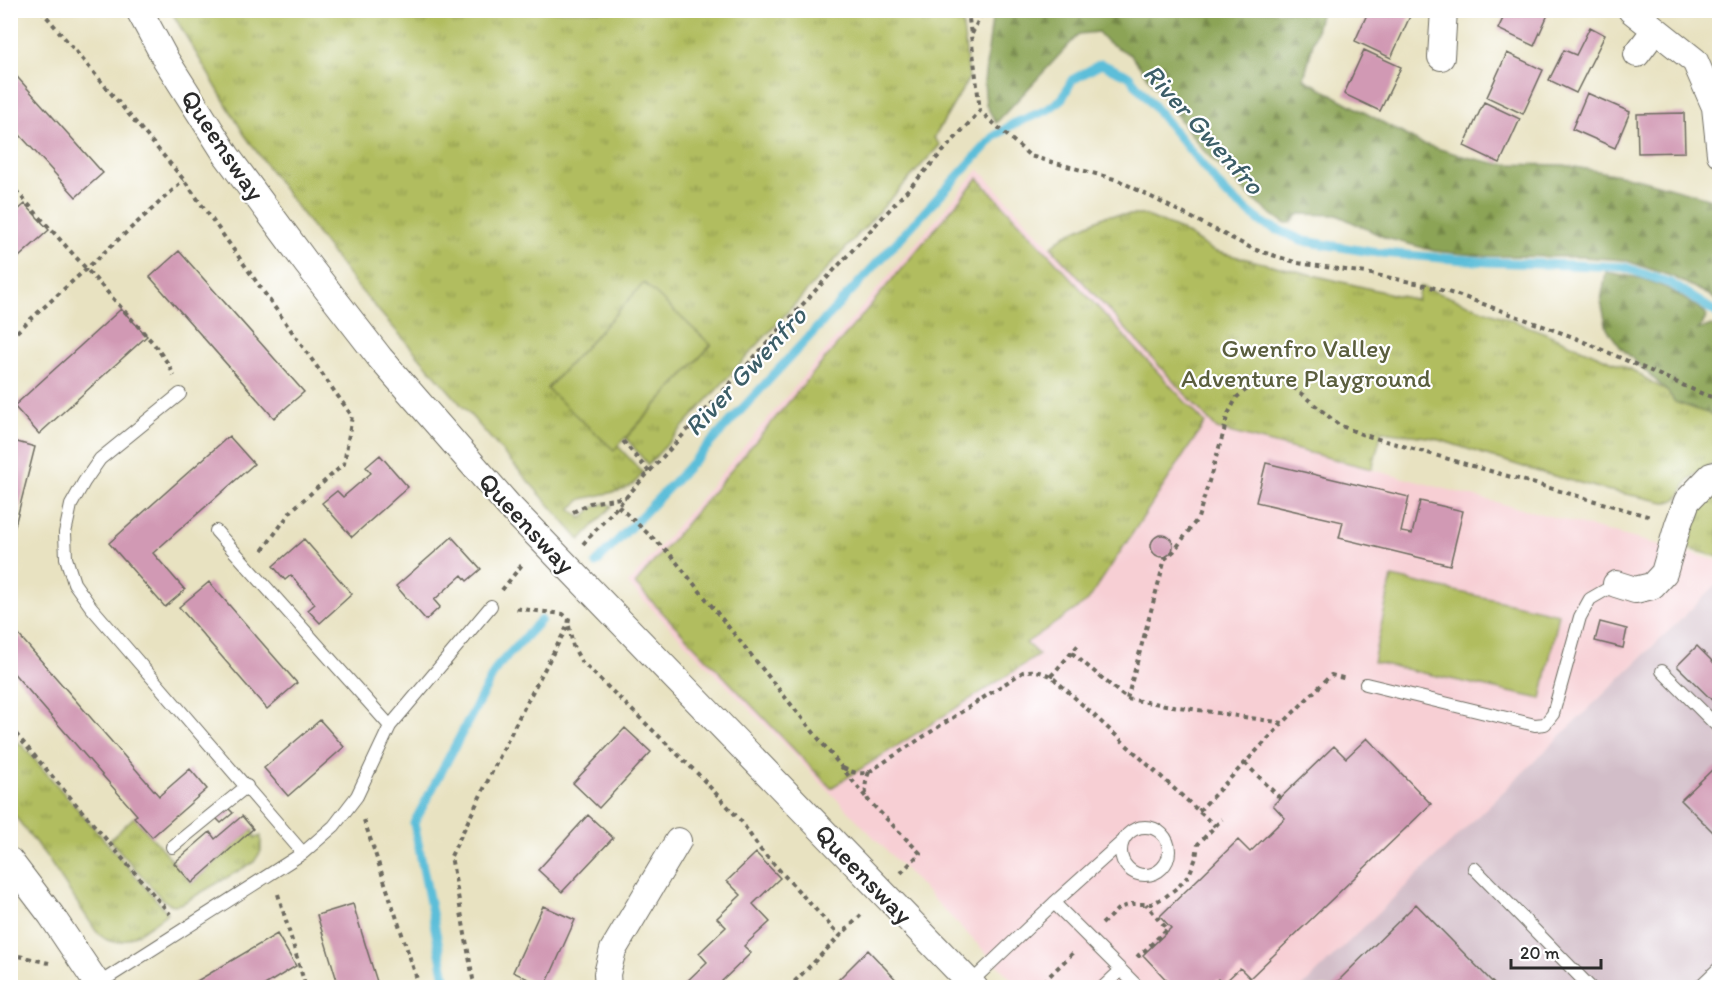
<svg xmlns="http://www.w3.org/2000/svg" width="1730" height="998" font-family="Itim,sans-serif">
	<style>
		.built { fill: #f7cfd4 }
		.industrial { fill: #d2bdc8 }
		.grass { fill: url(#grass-tufts); stroke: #6e7445; stroke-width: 1.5 }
		.forest { fill: url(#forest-firs); stroke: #5c6840; stroke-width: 1.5 }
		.garden { fill: #b1bd5f; stroke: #6e7445; stroke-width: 1.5 }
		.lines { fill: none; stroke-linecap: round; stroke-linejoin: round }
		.stream { stroke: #5bbed9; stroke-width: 9 }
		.building { fill: #d199b4 }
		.service-casing { stroke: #6d6b60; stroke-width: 14 }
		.minor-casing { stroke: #6d6b60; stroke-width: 28 }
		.path { stroke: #6d6b60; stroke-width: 4; stroke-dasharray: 4.5 4.5; stroke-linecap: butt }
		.service { stroke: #fff; stroke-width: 12 }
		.minor { stroke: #fff; stroke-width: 26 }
		.labels { text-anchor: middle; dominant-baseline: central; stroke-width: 4.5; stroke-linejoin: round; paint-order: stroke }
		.street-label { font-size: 26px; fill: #2b2b2b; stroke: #fff }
		.park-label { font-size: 26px; fill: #5a5e3d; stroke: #fff }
		.water-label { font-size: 27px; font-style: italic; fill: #3c5e68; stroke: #fff }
	</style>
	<defs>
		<pattern id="grass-tufts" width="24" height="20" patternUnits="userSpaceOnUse" patternTransform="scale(1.5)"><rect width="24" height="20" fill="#b1bd5f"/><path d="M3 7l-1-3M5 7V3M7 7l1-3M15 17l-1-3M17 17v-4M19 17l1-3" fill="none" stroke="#909a4f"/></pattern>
		<pattern id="forest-firs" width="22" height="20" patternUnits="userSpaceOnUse" patternTransform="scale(1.5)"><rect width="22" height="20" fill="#8ca456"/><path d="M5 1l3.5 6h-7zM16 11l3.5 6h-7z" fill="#738647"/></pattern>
	</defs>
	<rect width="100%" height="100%" fill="#fff"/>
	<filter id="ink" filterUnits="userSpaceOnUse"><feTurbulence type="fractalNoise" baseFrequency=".0167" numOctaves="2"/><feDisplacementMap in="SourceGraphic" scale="12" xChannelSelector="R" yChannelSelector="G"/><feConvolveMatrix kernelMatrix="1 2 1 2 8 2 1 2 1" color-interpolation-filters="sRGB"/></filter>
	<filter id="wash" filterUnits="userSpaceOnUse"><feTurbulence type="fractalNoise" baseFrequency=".008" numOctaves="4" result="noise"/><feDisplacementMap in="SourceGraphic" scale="24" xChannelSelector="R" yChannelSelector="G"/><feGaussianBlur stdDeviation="1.35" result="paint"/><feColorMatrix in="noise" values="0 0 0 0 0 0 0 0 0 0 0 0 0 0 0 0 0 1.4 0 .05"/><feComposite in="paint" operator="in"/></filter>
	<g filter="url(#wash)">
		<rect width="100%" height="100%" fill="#e8e2c1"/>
		<path class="built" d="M979 169 1217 429 1720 561 1719 582 1302 988 1019 987 628 584Z"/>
		<path class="industrial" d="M1719 582V987H1302Z"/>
		<path class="grass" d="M171 11H961L969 78 934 138 940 145 648 465 626 438 711 345 644 284 547 388 614 450 618 446 643 473 634 484 623 490 582 499 570 509 582 518 594 507 606 503 612 506 580 540 356 285 290 198 244 134Z
			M978 178 1205 423 1088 601 1026 643 1039 655 831 788 635 584Z
			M1108 215H1144L1181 230 1213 251 1417 300 1420 286 1543 332 1634 371 1668 392 1675 402 1719 417V461C1709 465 1697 471 1689 480 1680 491 1683 501 1665 502L1606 490 1539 472 1434 438 1382 431 1372 469 1217 429 1051 247 1065 235Z
			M1719 487V557L1686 548C1693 527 1699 500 1719 487Z
			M17 742 22 745 167 912 165 915C156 922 127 943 116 942 107 942 101 936 96 931L46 856 11 811V744Z
			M134 817 192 883 253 829 255 838 261 836V851L254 862 183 903C173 907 168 904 161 898L110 840Z"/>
		<path class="forest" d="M993 11H1321L1304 79 1420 143 1466 157 1499 164 1564 165 1636 178 1719 201V303L1709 295 1673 277 1624 260 1582 257 1486 256 1435 251 1386 238 1337 215 1299 214 1291 223H1284L1259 205 1203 150 1131 55 1107 42 1098 32 1079 34 996 123 986 105 984 82Z
			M1606 272 1645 279 1671 290 1705 312 1707 317 1698 330 1711 325 1719 331V417L1675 402 1668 392 1621 348 1607 329 1601 301Z"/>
		<path class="garden" d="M644 283 711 345 614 450 547 389Z
			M1392 577 1559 614 1541 699 1373 662Z"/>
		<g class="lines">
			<path class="stream" d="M596 563 677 479 995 136 1013 124 1047 110 1062 99 1072 80 1101 64 1129 76 1226 194 1264 224 1304 241 1371 252 1489 262 1624 267 1672 284 1720 315
				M447 988 414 823 497 667 541 620"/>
		</g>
		<g id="blocks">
			<path class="building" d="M1369 10H1404L1411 14 1391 58 1355 41Z
				M1507 10H1550L1534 46 1498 29Z
				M1590 27 1605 35 1576 93 1549 80 1564 50 1576 55Z
				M1364 50 1401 67 1380 111 1344 94Z
				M1507 53 1543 70 1523 114 1487 97Z
				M10 69 103 173 76 197 10 124Z
				M1587 93 1630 112 1615 148 1572 129Z
				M1484 102 1520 119 1500 163 1464 146Z
				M1684 113 1685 152 1638 153 1637 114Z
				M25 204 49 230 10 265V217Z
				M179 251 304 392 274 418 150 277Z
				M121 309 147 336 39 434 14 406Z
				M229 436 254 464 153 553 185 590 165 607 109 543Z
				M10 440 35 447 11 541H10Z
				M380 455 408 487 352 537 322 503 337 491 343 497 371 473 366 467Z
				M1266 463 1409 497 1401 532 1412 534 1420 501 1463 511 1450 565 1339 538 1343 522 1256 502Z
				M1151 546a11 11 0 1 1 22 0a11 11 0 1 1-22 0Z
				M452 537 481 569 467 581 462 575 434 600 440 607 426 620 396 586Z
				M304 539 352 594 320 623 308 610 315 604 291 575 285 580 273 566Z
				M209 582 297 683 267 709 179 607Z
				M1600 622 1627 629 1623 648 1595 641Z
				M10 625 159 796 190 769 207 789 152 837 134 817 137 815 10 669Z
				M1697 646 1720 669V708L1677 666Z
				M320 720 344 747 288 796 264 768Z
				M625 728 651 752 599 808 573 783Z
				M1367 738 1431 804 1250 978 1240 968 1223 984 1218 979 1209 988H1174L1143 955 1171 928 1160 916 1238 840 1250 852 1285 818 1273 805 1334 746 1346 758Z
				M1715 767 1720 771V839L1681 800Z
				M225 805 233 813 221 823 214 816Z
				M588 815 613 838 562 892 538 870Z
				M242 816 253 829 192 883 174 863 210 832 215 839Z
				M756 853 780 878 753 904 770 922 744 946 751 953 722 981 729 988H684L682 986 707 962 699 953 726 927 717 918 741 895 727 881Z
				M353 904 367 950 379 988H339L338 984 317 915Z
				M1416 904 1498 988H1331Z
				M543 906 575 920 545 987 513 972Z
				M277 934 296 966 260 988H185Z
				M868 950 904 988H830Z"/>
		</g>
	</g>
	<g filter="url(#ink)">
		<use href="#blocks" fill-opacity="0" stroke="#6d6b60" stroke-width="1.5"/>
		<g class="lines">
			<defs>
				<path id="service" d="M180 394 100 459 84 482 71 505 65 533 66 558 74 583 91 607 303 853
					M216 531 390 726
					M1662 671 1720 729
					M1366 684 1535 725 1545 724 1553 714 1580 617 1590 599 1616 584
					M1121 851a24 24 0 1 1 48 0a24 24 0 1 1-48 0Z
					M172 847 247 786
					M1474 868 1591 988
					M1054 903 1139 988
					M970 983 1054 903 1123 841
					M98 984 303 853 334 826 357 796 390 726 491 606
					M1102 988 1121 970
					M1698 988 1720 967"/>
				<path id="minor" d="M139 10 166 60 227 156 307 264 380 358 508 505 536 534 975 988
					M1631 10 1695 61 1715 107 1720 154
					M1637 54 1655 30
					M1441 57 1444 10
					M1616 584 1635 590 1652 586 1664 573 1678 525 1687 501 1711 476 1720 474
					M10 861 51 915 100 988
					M608 988 607 974 613 950 678 841"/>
			</defs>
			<use href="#service" class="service-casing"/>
			<use href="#minor" class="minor-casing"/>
			<path class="path" d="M41 10 184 180 352 416 344 464 292 510 262 551
				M968 10 980 111 1030 156 1118 180 1253 249 1298 263 1366 273 1421 284 1464 297 1573 337 1703 394 1720 400
				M972 34 983 10
				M10 184 154 344 169 365 174 376
				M10 338 184 180
				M623 441 649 472
				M618 506 669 553 868 800
				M573 512 590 503 626 497
				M583 544 980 111
				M502 590 524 562
				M569 626 573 646 581 661 698 774 741 821 759 848 840 936
				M1072 653 1127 699 1165 559 1174 551 1198 518 1224 431 1227 416 1237 397 1254 384 1272 381 1292 386 1339 425 1361 434 1651 517
				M1051 676 1080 643
				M1127 699 1283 723 1331 675 1347 679
				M10 727 170 914
				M10 739 16 734
				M1245 763 1280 798
				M843 768C851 772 860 775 869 772L1023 672C1034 669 1041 672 1051 676L1215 826
				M869 772C865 783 864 789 868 800L920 853 900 874
				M1199 811 1282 724
				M364 820 420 988
				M278 894 306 988
				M1102 924 1119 908 1132 904H1151L1165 897 1178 887 1189 875 1196 858 1198 844 1222 819
				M10 954 49 963
				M1137 954 1139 956 1167 929 1146 904
				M477 988 473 979 451 856 518 719 568 625 569 619 563 614 512 608
				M788 988 864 912
				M1037 988 1073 953"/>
			<use href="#service" class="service"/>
			<use href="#minor" class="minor"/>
		</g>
	</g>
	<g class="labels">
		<g class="street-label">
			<text transform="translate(223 145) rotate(56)">Queensway</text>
			<text transform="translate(527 523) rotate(47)">Queensway</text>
			<text transform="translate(864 874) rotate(46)">Queensway</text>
		</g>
		<g class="park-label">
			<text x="1306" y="348">Gwenfro Valley<tspan x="1306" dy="30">Adventure Playground</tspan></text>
		</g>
		<g class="water-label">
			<text transform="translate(1204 129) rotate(48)">River Gwenfro</text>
			<text transform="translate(745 371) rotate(-47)">River Gwenfro</text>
		</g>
	</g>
	<rect width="1730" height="998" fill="none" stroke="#fff" stroke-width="36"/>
	<path d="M1511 959v9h90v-9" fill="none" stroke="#2b2b2b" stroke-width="3"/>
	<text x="1520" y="959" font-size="18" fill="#2b2b2b" stroke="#ffffff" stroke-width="4.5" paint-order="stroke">20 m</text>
</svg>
